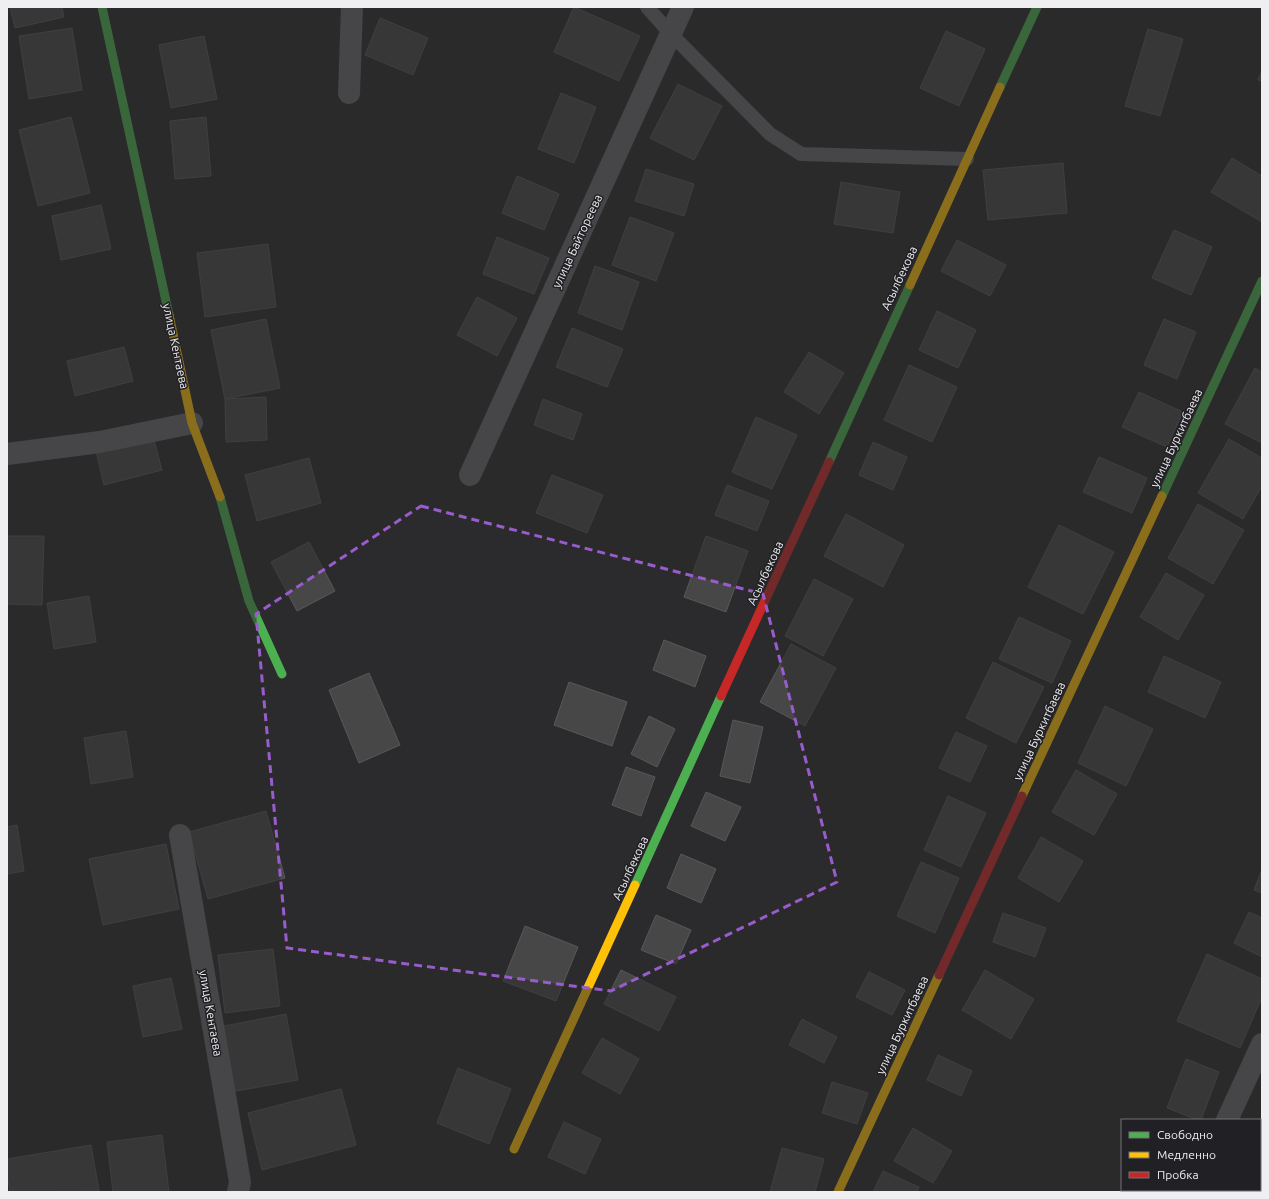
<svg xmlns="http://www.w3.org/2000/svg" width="1269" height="1199" font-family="Ubuntu,sans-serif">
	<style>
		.building { fill: #474748; stroke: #585859 }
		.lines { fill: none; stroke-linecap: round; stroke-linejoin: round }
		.lane { stroke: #666668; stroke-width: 14 }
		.street { stroke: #666668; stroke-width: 22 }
		.fast { stroke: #4caf50; stroke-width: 9 }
		.slow { stroke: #ffc107; stroke-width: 9 }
		.jam { stroke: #c62828; stroke-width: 9 }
		.marked { fill: none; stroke: #985ccc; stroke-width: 3; stroke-dasharray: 8 5; stroke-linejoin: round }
		.labels { text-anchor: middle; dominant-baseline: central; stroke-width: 3; stroke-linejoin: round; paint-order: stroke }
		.street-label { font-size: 12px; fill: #efeef1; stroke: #212024 }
	</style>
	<rect width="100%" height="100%" fill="#2b2a2c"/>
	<path class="building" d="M10 7H62L64 17 15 28Z
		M574 7 640 36 619 81 554 52Z
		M380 18 428 38 413 75 365 55Z
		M72 28 82 90 29 99 19 36Z
		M1148 29 1183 39 1160 116 1125 106Z
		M946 31 985 49 959 106 920 88Z
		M204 36 217 99 171 108 159 45Z
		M1262 70V81L1258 80Z
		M678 84 722 106 694 160 650 138Z
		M561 93 596 107 574 163 538 149Z
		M71 117 90 193 38 206 19 130Z
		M206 117 211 176 175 179 170 121Z
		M1232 158 1262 176V222L1211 192Z
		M1063 163 1067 213 988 220 983 170Z
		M646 169 694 184 684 216 635 201Z
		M517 176 559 194 544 230 502 213Z
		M841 182 900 192 893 233 834 224Z
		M101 205 111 249 61 260 52 216Z
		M630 217 674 233 656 281 612 265Z
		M1174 230 1212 247 1191 295 1152 278Z
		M497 237 549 258 534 294 483 274Z
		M957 240 1006 265 990 296 941 271Z
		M268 244 276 307 205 317 197 253Z
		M595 266 639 282 622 330 578 313Z
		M477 297 517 318 497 356 457 335Z
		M937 311 976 330 958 368 919 350Z
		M266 319 280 388 225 399 211 330Z
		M1164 319 1196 332 1177 379 1144 365Z
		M572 328 623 349 607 387 556 367Z
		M124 347 133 381 75 396 67 361Z
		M809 352 844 373 819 414 784 392Z
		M909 365 957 387 932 442 884 420Z
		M1255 368 1262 372V443L1225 424Z
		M1139 392 1183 412 1167 447 1122 427Z
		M266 397 267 440 226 442 225 399Z
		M543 399 582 414 573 440 534 425Z
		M756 417 797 435 772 489 732 472Z
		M153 436 162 470 104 485 96 451Z
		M1229 439 1262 458V486L1243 519 1198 493Z
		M873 442 907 457 893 490 859 475Z
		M1099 457 1147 478 1132 513 1083 492Z
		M309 458 321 503 257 521 245 475Z
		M552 475 603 495 587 533 536 513Z
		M727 485 769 501 757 531 715 515Z
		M1198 504 1244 530 1213 584 1168 558Z
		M846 514 904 545 883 587 824 556Z
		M1059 525 1114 552 1083 614 1028 587Z
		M7 536H44L42 605 7 604Z
		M706 536 748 551 726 612 684 597Z
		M309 542 335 591 297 611 271 562Z
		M1166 573 1204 595 1178 640 1140 617Z
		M814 579 853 599 823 656 785 636Z
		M89 596 96 642 54 649 47 603Z
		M1019 617 1071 641 1052 683 999 659Z
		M664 640 706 656 695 687 653 670Z
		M791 644 836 668 805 726 760 702Z
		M1164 656 1221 682 1205 718 1148 692Z
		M993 662 1044 687 1016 743 966 718Z
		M369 673 400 745 359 763 329 690Z
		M569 682 627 702 612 746 554 725Z
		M1105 706 1153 729 1126 786 1078 763Z
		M649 716 675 729 657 767 631 754Z
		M733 720 763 727 750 783 720 776Z
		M126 731 133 777 91 784 84 738Z
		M956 732 987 746 970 782 939 768Z
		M626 767 655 777 641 816 612 805Z
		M1076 770 1117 794 1094 835 1052 812Z
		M706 792 741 807 725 841 691 826Z
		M948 796 986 813 961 867 924 850Z
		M266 811 285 878 208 899 189 832Z
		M17 825 24 871 7 874V827Z
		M1041 837 1083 861 1059 902 1018 878Z
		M166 844 179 909 103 925 89 859Z
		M681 854 716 869 701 903 667 888Z
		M921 862 959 878 935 933 897 916Z
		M1262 869V893L1254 890Z
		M1249 912 1262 918V957L1234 943Z
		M1003 913 1046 928 1035 957 993 942Z
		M656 915 691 930 676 964 641 950Z
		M525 926 578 947 556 1001 503 981Z
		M273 949 280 1006 225 1013 218 955Z
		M1207 954 1262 979V997L1240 1048 1177 1021Z
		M621 970 676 997 659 1031 604 1004Z
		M985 970 1034 999 1011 1039 962 1010Z
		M869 972 905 990 892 1015 856 997Z
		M171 978 182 1029 143 1037 133 986Z
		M286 1014 298 1080 231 1092 219 1027Z
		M802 1019 837 1037 824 1063 789 1045Z
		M602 1038 639 1059 620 1094 582 1073Z
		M938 1055 972 1071 961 1096 927 1080Z
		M1186 1059 1219 1072 1201 1120H1198L1167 1108Z
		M458 1068 511 1089 489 1144 437 1123Z
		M832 1082 868 1093 857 1124 822 1113Z
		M341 1089 356 1145 262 1170 248 1113Z
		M564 1122 601 1139 585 1174 548 1157Z
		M913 1128 952 1151 933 1183 894 1161Z
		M162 1135 169 1192H113L107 1142Z
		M91 1145 99 1191 10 1192 7 1173V1159Z
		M782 1148 824 1159 815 1192H770Z
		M1260 1158 1262 1159V1185L1260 1184Z
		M883 1171 919 1187 917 1192H873Z"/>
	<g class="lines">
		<path class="lane" d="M647 7 671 34 770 134 801 154 967 159"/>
		<path class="street" d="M349 93 352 7
			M7 454 100 442 192 423
			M470 475 683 7
			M180 835 240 1182 238 1192
			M1227 1120 1262 1044
			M1194 1192 1195 1190"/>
		<path class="fast" d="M102 7 169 315
			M1000 87 1037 7
			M829 462 910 285
			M1162 496 1262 281
			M220 497 249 601 282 674
			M635 885 721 696"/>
		<path class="slow" d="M910 285 1000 87
			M169 315 192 423 220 497
			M1022 796 1162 496
			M514 1149 635 885
			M838 1192 939 975"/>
		<path class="jam" d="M721 696 829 462
			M939 975 1022 796"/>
	</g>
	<path d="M0 0H1269V1199H0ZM421 506 763 594 837 882 611 991 287 948 256 614Z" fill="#2b2a2c" fill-opacity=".55" fill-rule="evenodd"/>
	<path class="marked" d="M421 506 763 594 837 882 611 991 287 948 256 614Z"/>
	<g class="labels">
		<g class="street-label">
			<text transform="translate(577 241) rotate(-65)">улица Байтореева</text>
			<text transform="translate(899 278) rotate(-65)">Асылбекова</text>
			<text transform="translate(176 346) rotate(78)">улица Кентаева</text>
			<text transform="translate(1176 438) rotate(-65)">улица Буркитбаева</text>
			<text transform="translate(765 573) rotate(-65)">Асылбекова</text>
			<text transform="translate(1039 731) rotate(-65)">улица Буркитбаева</text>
			<text transform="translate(630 868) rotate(-65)">Асылбекова</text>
			<text transform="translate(211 1013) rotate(80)">улица Кентаева</text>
			<text transform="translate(902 1025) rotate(-65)">улица Буркитбаева</text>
		</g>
	</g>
	<rect width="1269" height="1199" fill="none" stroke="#efeef1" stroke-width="16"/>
	<rect x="1121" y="1119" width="140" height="72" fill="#212024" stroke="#737276"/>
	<rect x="1129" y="1132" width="20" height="6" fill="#4caf50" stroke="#737276"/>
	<text x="1157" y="1139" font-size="12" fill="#efeef1">Свободно</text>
	<rect x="1129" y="1152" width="20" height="6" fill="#ffc107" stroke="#737276"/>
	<text x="1157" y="1159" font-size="12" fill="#efeef1">Медленно</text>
	<rect x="1129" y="1172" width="20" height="6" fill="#c62828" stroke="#737276"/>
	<text x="1157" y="1179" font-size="12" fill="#efeef1">Пробка</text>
</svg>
